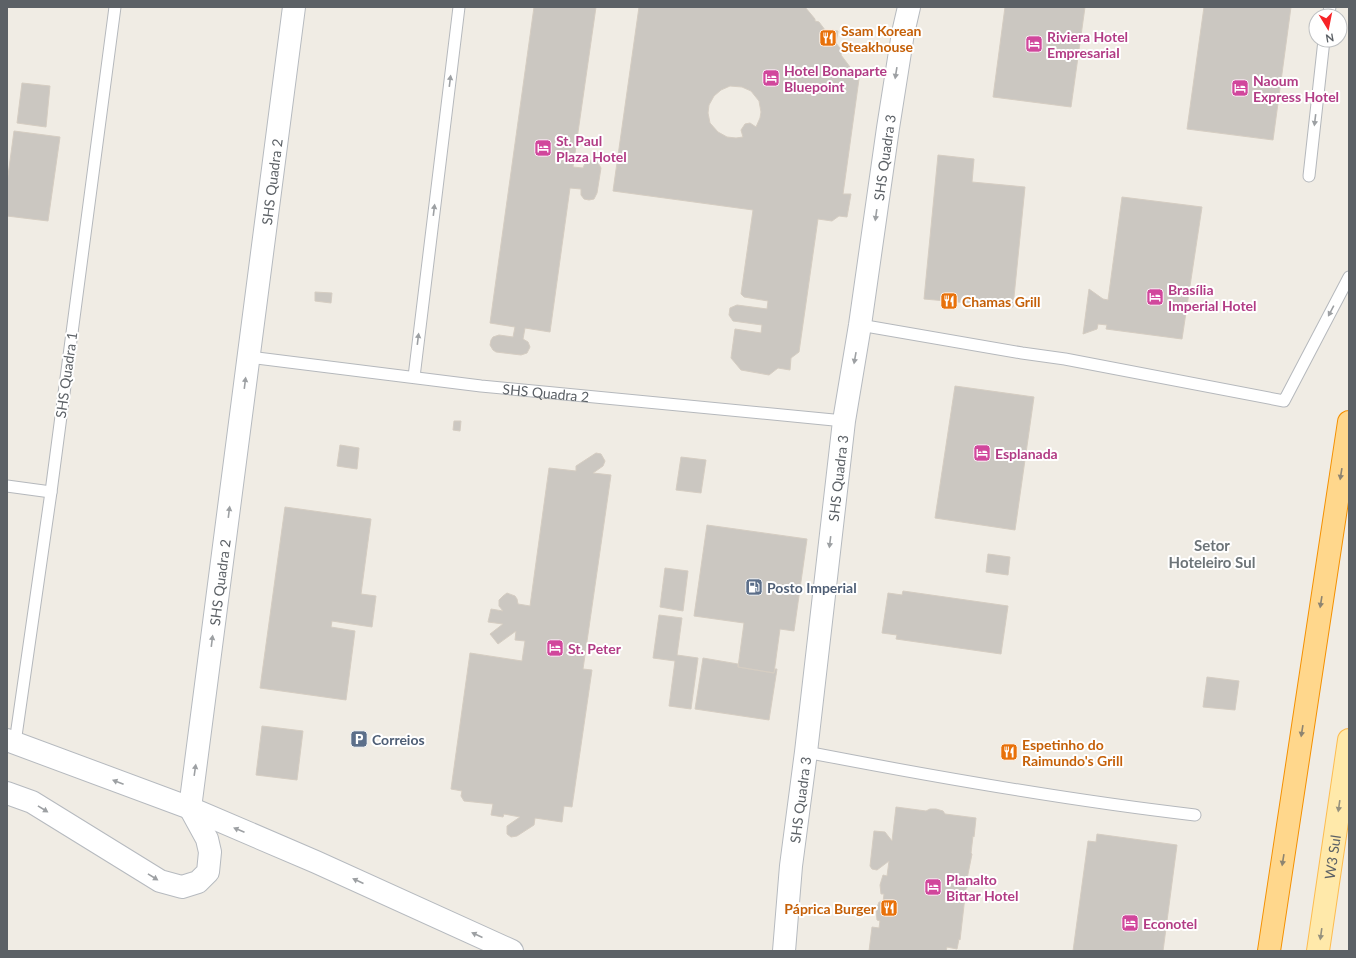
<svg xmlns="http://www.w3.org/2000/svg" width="1356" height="958" font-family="Lato,sans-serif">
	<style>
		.building { fill: #cbc7c1; stroke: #d5cdc2; fill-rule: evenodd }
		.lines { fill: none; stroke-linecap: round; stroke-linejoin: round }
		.lane-casing { stroke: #b5b8bc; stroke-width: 13 }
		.secondary-casing { stroke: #b6babf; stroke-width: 24 }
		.primary-casing { stroke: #fdbc50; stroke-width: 24 }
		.highway-casing { stroke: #f49000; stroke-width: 24 }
		.lane { stroke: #fff; stroke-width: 11 }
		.secondary { stroke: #fff; stroke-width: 22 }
		.primary { stroke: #ffe9aa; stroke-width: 22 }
		.highway { stroke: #ffd78c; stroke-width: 22 }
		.oneway { fill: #9da0a3 }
		.oneway2 { fill: #8d8471 }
		.oneway3 { fill: #95917e }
		.labels { text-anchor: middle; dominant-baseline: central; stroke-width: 4; stroke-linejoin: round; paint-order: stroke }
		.food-label { font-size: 14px; font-weight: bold; fill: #c56008; stroke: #fff; text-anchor: start }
		.hotel-label { font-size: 14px; font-weight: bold; fill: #b23c85; stroke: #fff; text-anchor: start }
		.street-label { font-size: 14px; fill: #5c6166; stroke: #fff }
		.service-label { font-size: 14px; font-weight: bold; fill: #4e5e75; stroke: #fff; text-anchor: start }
		.neighbourhood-label { font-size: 15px; font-weight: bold; fill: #6d7478; stroke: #fff }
	</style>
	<rect width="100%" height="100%" fill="#f0ece4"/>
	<path class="building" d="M534 7H596L573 167 583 168 586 161 592 160 597 161 601 168 597 193 594 199 589 200 584 199 581 195V189L570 188 550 332 525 328 523 339 528 342 530 347 527 353 521 355 496 352 493 350 490 345 491 340 493 337 499 335 513 337 515 327 490 323Z
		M639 7H805L815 19V21L819 22 825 30 838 31 836 43 842 51 841 55 859 79 843 194H851L847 217 839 216 832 221 818 219 799 352 791 358 790 370 778 368 769 375 741 370 731 358 735 329 761 333 762 325 733 321 729 315 730 308 737 305 767 309 768 301 744 297 741 294 753 210 613 191ZM730 86 742 87 751 91 759 101 761 112 760 118 756 127 750 123 745 124 741 130 743 137 736 138 727 137 718 132 710 123 708 113 709 105 714 96 721 90Z
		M1005 7H1085L1071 107 993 97Z
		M1204 7H1291L1273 140 1187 129Z
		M22 83 50 86 46 127 17 123Z
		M14 131 60 137 48 221 7 216V183Z
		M938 155 974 159 972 182 1025 187 1013 307 924 299Z
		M1122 197 1202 207 1182 339 1106 329 1107 325 1098 324 1097 329 1083 334 1089 289 1103 299 1108 300Z
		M315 292 332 293 331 303 315 301Z
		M955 386 1034 397 1015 530 935 518Z
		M454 421H461L460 431 453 430Z
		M340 445 359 448 357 469 337 466Z
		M596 453 601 454 605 461 603 466 593 473 611 475 583 669 592 670 572 807 564 806 562 822 535 818 534 825 517 836 511 837 507 834V826L520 817 504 814 503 817 491 815 493 804 464 801 461 796 462 791 451 789 470 653 522 661 525 641 515 640 516 631 498 644 490 634 503 624 488 622 491 609 503 611 499 606V600L503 596 507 593 515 596 517 599 518 604 530 606 549 468 576 471V466Z
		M681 457 706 460 701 493 676 490Z
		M285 507 371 519 361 594 376 596 372 627 332 621 331 627 355 631 346 700 260 688Z
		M707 525 807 539 794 631 780 629 774 673 738 667 744 623 694 616Z
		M988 554 1010 557 1008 575 986 572Z
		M665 568 688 571 683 611 660 607Z
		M903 591 1008 606 1001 654 896 639 897 635 882 633 888 593 902 595Z
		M659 615 682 618 677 655 698 658 691 709 669 706 675 661 653 658Z
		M703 658 738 664V667L774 673 775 669H777L769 720 695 709Z
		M1207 677 1239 681 1235 710 1203 707Z
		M262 726 303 731 297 780 256 775Z
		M896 807 926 811 930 809H936L943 811 945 814 976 818 974 837 973 836 971 853 972 854 967 879V888H966L960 940 959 939 957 949 947 947 946 951H869L872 927 879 928 880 921 877 920 876 910 879 902H883L884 894H881L880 885 883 875 887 876 889 861 877 870 872 869 870 866 874 831 885 832 892 841Z
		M1097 834 1177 845 1163 951H1073L1088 841 1096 842Z"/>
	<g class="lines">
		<defs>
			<g id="lane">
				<path d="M1328 16 1330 7"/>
				<path d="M1309 176 1324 40"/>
				<path d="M860 325 1022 353 1065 359 1284 401 1349 277"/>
				<path id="s1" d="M249 357 481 386 844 421"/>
				<path d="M414 377 459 7"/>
				<path d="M7 486 51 492"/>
				<path d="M15 743 51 492 115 7"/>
				<path d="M806 752C935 777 1065 800 1195 815"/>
			</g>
			<g id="secondary">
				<path d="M7 740 190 808 316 862 512 951"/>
				<path id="s2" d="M7 793 32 802 160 881 182 887 198 882 208 872 210 852 207 839 190 808 294 7"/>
				<path id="s3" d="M784 951 791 866 806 752 844 421 860 325 888 128 903 33 909 7"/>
			</g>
			<g id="primary">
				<path id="s4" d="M1318 951 1349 740"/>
			</g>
			<path id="highway" d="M1269 951 1349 422"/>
		</defs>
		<use href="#lane" class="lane-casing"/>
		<use href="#secondary" class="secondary-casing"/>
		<use href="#primary" class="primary-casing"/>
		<use href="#highway" class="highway-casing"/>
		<use href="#lane" class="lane"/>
		<use href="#secondary" class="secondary"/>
		<use href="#primary" class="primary"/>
		<use href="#highway" class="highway"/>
	</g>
	<defs><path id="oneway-solid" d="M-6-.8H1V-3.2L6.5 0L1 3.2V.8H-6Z"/></defs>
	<g class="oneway">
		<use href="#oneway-solid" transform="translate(896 73) rotate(99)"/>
		<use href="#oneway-solid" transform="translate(450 81) rotate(-83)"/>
		<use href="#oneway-solid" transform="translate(1315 120) rotate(97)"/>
		<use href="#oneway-solid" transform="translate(434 210) rotate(-83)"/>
		<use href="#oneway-solid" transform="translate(876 215) rotate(98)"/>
		<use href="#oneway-solid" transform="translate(1331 311) rotate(118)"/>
		<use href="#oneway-solid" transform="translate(418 339) rotate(-83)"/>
		<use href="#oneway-solid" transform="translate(855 358) rotate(100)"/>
		<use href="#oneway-solid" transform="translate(245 383) rotate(-83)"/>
		<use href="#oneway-solid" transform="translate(229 512) rotate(-83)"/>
		<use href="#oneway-solid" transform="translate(830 542) rotate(97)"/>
		<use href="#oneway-solid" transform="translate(212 641) rotate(-83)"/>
		<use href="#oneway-solid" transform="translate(195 770) rotate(-82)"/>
		<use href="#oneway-solid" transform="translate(118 782) rotate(-159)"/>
		<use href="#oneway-solid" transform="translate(43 809) rotate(32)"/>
		<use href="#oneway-solid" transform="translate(239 830) rotate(-157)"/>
		<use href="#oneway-solid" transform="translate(153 877) rotate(32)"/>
		<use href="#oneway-solid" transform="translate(358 881) rotate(-156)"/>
		<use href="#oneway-solid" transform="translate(477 935) rotate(-156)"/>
	</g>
	<g class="oneway2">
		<use href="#oneway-solid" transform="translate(1341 474) rotate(99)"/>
		<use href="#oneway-solid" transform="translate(1321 602) rotate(99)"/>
		<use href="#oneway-solid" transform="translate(1302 731) rotate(99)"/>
		<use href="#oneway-solid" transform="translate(1283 860) rotate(99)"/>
	</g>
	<g class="oneway3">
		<use href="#oneway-solid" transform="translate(1339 806) rotate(98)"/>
		<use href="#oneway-solid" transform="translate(1321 934) rotate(98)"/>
	</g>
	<defs>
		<symbol id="restaurant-square" viewBox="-11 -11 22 22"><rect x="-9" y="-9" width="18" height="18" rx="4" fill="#e8710a" stroke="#fff"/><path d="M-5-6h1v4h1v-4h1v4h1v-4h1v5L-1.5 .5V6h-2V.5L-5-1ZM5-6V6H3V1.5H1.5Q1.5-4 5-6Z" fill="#fff"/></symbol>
		<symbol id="hotel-square" viewBox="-11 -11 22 22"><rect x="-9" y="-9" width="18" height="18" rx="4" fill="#d1479c" stroke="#fff"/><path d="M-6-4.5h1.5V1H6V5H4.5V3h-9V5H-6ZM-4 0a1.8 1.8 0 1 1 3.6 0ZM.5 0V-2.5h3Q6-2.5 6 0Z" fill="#fff"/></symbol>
		<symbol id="fuel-square" viewBox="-11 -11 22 22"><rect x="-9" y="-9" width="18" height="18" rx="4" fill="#5c6f8a" stroke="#fff"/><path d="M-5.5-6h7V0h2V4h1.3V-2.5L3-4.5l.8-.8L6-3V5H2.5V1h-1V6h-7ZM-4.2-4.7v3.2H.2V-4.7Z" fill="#fff"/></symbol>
		<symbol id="parking-square" viewBox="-11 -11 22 22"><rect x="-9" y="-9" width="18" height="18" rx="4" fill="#5c6f8a" stroke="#fff"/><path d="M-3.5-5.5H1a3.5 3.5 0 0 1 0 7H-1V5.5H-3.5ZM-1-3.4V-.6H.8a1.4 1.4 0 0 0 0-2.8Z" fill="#fff"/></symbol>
	</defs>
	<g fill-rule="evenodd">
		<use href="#restaurant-square" x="818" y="28" width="20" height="20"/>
		<use href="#hotel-square" x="1024" y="34" width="20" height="20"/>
		<use href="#hotel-square" x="761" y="68" width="20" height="20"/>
		<use href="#hotel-square" x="1230" y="78" width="20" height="20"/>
		<use href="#hotel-square" x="533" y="138" width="20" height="20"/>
		<use href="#hotel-square" x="1145" y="287" width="20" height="20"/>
		<use href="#restaurant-square" x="939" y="291" width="20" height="20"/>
		<use href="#hotel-square" x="972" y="443" width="20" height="20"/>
		<use href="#fuel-square" x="744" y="577" width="20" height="20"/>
		<use href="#hotel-square" x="545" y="638" width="20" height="20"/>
		<use href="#parking-square" x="349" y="729" width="20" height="20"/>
		<use href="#restaurant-square" x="999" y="742" width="20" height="20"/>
		<use href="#hotel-square" x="923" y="877" width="20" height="20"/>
		<use href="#restaurant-square" x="879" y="898" width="20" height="20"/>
		<use href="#hotel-square" x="1120" y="913" width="20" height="20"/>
	</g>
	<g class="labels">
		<g class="food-label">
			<text x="841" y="30">Ssam Korean<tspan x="841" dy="16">Steakhouse</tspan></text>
			<text x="962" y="301">Chamas Grill</text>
			<text x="1022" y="744">Espetinho do<tspan x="1022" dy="16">Raimundo's Grill</tspan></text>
			<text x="876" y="908" text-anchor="end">Páprica Burger</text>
		</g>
		<g class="hotel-label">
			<text x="1047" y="36">Riviera Hotel<tspan x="1047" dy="16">Empresarial</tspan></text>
			<text x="784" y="70">Hotel Bonaparte<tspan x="784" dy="16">Bluepoint</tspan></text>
			<text x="1253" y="80">Naoum<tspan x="1253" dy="16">Express Hotel</tspan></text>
			<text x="556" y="140">St. Paul<tspan x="556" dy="16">Plaza Hotel</tspan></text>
			<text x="1168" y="289">Brasília<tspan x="1168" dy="16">Imperial Hotel</tspan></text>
			<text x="995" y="453">Esplanada</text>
			<text x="568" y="648">St. Peter</text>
			<text x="946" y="879">Planalto<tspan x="946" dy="16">Bittar Hotel</tspan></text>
			<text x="1143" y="923">Econotel</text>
		</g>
		<g class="street-label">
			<text stroke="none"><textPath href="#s3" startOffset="800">SHS Quadra 3</textPath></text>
			<text stroke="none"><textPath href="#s2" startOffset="931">SHS Quadra 2</textPath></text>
			<text transform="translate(66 375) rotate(-82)">SHS Quadra 1</text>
			<text stroke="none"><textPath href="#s1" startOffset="299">SHS Quadra 2</textPath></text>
			<text stroke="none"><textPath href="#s3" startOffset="476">SHS Quadra 3</textPath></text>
			<text stroke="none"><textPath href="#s2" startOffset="527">SHS Quadra 2</textPath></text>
			<text stroke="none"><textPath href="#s3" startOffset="152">SHS Quadra 3</textPath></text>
			<text stroke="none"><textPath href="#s4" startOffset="95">W3 Sul</textPath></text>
		</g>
		<g class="service-label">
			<text x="767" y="587">Posto Imperial</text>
			<text x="372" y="739">Correios</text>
		</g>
		<g class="neighbourhood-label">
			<text x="1212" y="545">Setor<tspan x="1212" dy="17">Hoteleiro Sul</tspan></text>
		</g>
	</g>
	<rect width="1356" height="958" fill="none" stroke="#5c6166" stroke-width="16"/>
	<g transform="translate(1328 28) rotate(170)"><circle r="19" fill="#ffffff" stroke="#bec0c2"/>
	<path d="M0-3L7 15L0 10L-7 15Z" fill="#f72327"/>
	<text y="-6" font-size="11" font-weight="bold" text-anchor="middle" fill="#5c6166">N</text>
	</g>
</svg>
